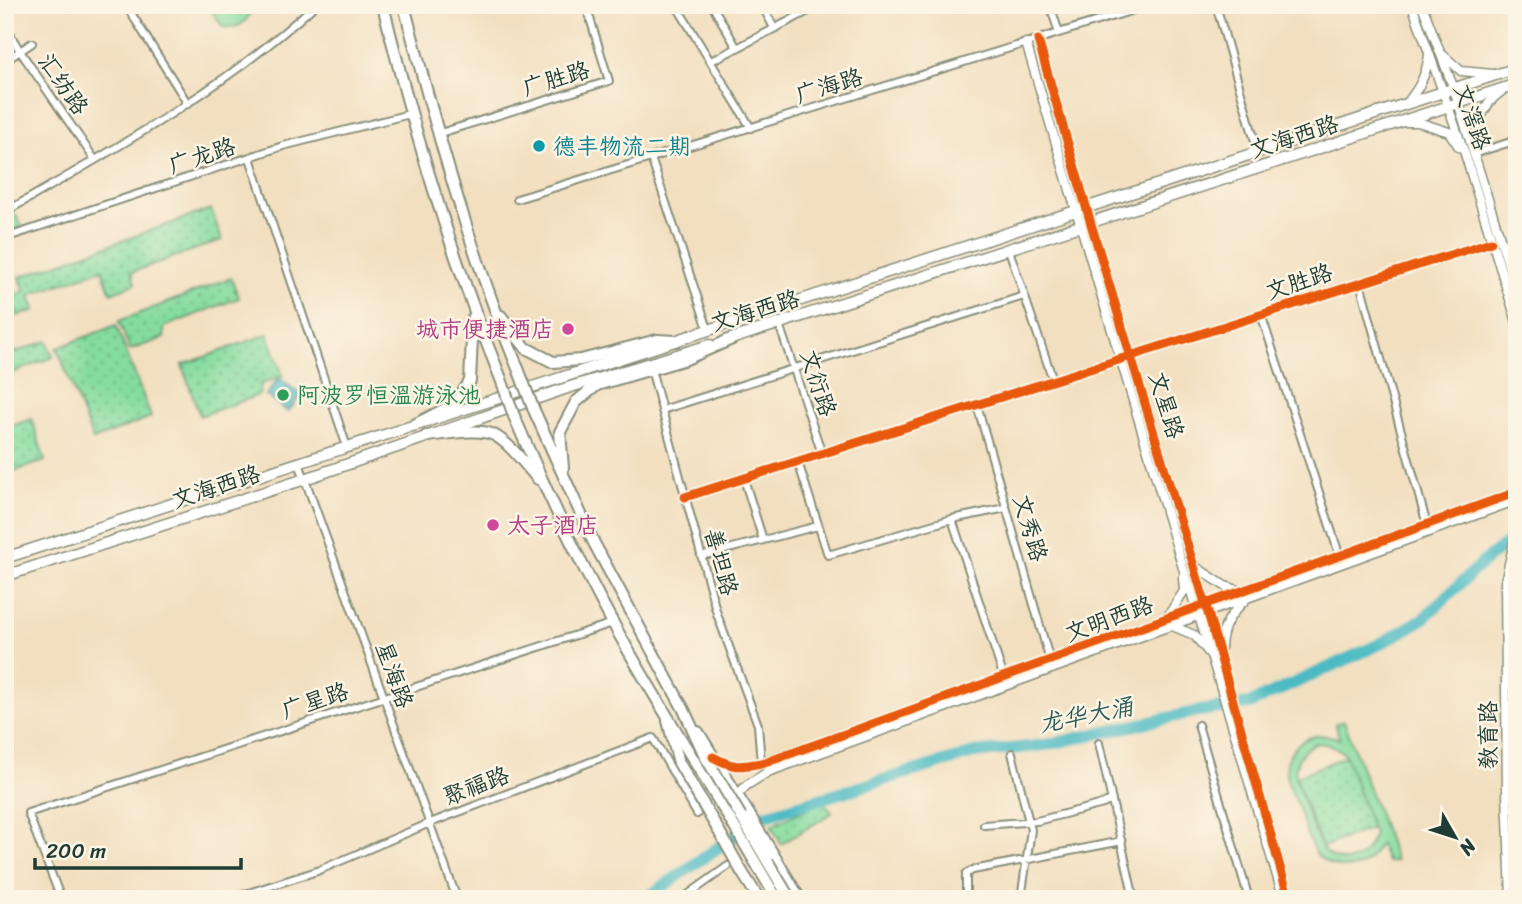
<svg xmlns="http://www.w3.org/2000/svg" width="1522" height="904" font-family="Sriracha,'LXGW WenKai TC',sans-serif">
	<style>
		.grass { fill: url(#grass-dots); stroke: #528c6a; stroke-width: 2 }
		.garden { fill: #85dc9f; stroke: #528c6a; stroke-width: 2; fill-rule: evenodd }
		.water { fill: #4cbac3; stroke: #367c7c; stroke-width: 2 }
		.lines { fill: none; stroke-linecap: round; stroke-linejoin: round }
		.river { stroke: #4cbac3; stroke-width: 12 }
		.minor-casing { stroke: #888e7a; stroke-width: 10 }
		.tertiary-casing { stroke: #888e7a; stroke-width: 11 }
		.secondary-casing { stroke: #888e7a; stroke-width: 13 }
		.primary-casing { stroke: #888e7a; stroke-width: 14 }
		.trunk-casing { stroke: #888e7a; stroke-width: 14 }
		.minor { stroke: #fff; stroke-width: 6 }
		.tertiary { stroke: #fff; stroke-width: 8 }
		.secondary { stroke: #fff; stroke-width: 10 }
		.primary { stroke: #fff; stroke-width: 10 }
		.trunk { stroke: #fff; stroke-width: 10 }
		.primary-bridge-casing { stroke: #888e7a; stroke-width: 14; stroke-linecap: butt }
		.trunk-bridge-casing { stroke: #888e7a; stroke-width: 14; stroke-linecap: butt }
		.primary-bridge { stroke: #fff; stroke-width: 10 }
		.trunk-bridge { stroke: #fff; stroke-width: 10 }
		.cycleway-casing { stroke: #fcf5e5; stroke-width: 13 }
		.cycleway { stroke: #e8590c; stroke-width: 9 }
		.culture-dot { fill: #0f9aa8; stroke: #fcf5e5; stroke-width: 2.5 }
		.hotel-dot { fill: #d1479c; stroke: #fcf5e5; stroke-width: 2.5 }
		.leisure-dot { fill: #2e9e5b; stroke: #fcf5e5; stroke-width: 2.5 }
		.labels { text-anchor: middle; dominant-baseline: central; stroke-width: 5; stroke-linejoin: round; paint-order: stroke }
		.street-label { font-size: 23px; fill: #1f3d34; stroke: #fcf5e5 }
		.culture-label { font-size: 23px; fill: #0d838f; stroke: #fcf5e5; text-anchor: start }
		.hotel-label { font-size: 23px; fill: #b23c85; stroke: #fcf5e5; text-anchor: end }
		.leisure-label { font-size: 23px; fill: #27864d; stroke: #fcf5e5; text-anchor: start }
		.water-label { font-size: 24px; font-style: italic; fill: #2a5c58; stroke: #fcf5e5 }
	</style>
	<defs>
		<pattern id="grass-dots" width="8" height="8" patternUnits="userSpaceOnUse" patternTransform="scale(1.75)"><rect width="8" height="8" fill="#85dc9f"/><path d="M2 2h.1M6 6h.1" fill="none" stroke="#6cb482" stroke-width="1.8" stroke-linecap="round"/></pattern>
	</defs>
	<rect width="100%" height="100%" fill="#fcf5e5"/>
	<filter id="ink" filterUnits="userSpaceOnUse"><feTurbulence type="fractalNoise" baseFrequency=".0143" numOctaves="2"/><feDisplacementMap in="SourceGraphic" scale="14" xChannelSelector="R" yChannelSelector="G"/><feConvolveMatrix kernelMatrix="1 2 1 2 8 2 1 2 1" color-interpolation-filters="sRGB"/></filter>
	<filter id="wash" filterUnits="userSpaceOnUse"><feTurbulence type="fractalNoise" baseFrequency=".00686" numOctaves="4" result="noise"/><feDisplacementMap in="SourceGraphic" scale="28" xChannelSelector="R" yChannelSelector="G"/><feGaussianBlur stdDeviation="1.57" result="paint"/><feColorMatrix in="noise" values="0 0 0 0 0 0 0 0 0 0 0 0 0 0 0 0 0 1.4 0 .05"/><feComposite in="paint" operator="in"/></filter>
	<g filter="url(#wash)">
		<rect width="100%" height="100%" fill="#f2dfc0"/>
		<path class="grass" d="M211 209 222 240 132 272 135 284 111 293 102 269 30 295 35 310 17 316 13 306 5 308V299L25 291 20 277Z
			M12 214H15L22 225 19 229 5 234V218Z
			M231 278 239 298 164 327V338L130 350 119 321Z
			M116 325 151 417 93 440 57 348Z
			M268 334 283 376 261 384 259 395 200 416 182 365Z
			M47 341 53 357 5 376V356Z
			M32 419 45 461 5 474V428Z
			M1346 756 1372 828 1322 847 1295 777Z
			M823 801 832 813 781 844 771 825Z"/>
		<path class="garden" d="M208 5H252C250 22 239 29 223 27Z
			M1344 721 1396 861 1387 862 1380 844C1375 851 1370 861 1362 865 1347 872 1322 865 1314 850 1307 838 1303 822 1299 809 1295 798 1286 784 1286 773 1286 742 1314 729 1340 739L1335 724ZM1316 743C1330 743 1336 746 1346 756L1374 834C1371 844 1366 854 1356 859 1346 864 1334 860 1326 852 1315 842 1301 793 1295 777 1295 760 1301 750 1316 743Z"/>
		<path class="water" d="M279 378 301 395 288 412 266 395Z"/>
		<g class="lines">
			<path class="river" d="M645 899 763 816 974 753 1046 745 1199 711 1249 704 1380 644 1423 619 1481 564 1517 535"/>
		</g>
	</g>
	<g filter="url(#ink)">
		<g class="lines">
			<defs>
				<path id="minor" d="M126 5 188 104
					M676 5 751 128
					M712 5 737 48 820 5
					M762 5 774 28
					M1050 5 1059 33
					M1216 5 1258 152
					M5 26 20 51 95 160
					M5 61 32 43
					M711 61 737 48
					M437 134 609 81 586 5
					M1473 154 1517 140
					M250 158 347 447
					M651 158 708 329
					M517 199 1150 5
					M5 212C113 150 223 90 315 5
					M5 238 283 146 410 114
					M1009 250 1053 380
					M1360 283 1427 525
					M1261 314 1340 557
					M779 324 822 454
					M651 369 717 614 758 725 761 763
					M977 405 1050 661
					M662 410 1024 296
					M798 462 828 555 952 519 1006 508
					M299 463 457 899
					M744 479 763 540
					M685 497 1491 242
					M952 519 1004 678
					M701 556 818 526
					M1198 725 1249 899
					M1099 743 1134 899
					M1012 753 1031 830 1021 899
					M984 825 1037 821 1103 804 1111 800
					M61 899 28 813 613 623
					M230 899 317 871 430 823 653 738 697 814
					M682 899 728 866
					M966 899V874L973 870 1122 841"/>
				<path id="tertiary" d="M1412 5 1465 154 1517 322
					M1422 5 1454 89 1517 293
					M1038 40 1091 224 1208 613 1289 899
					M1026 43 1183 568C1220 677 1250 789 1284 899
					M1443 55 1461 71 1493 74
					M1407 103C1420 87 1426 75 1429 55
					M1404 122H1418L1449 132 1459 147
					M1474 151C1476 129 1481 105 1501 92
					M1193 565 1225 586 1242 591
					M1166 619 1184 591 1183 578
					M1170 625 1194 635 1209 653
					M1221 648C1222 625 1230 615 1246 599
					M715 758C738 770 743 766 767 762L1517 492
					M737 795 747 785 768 772 1517 500
					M1511 899 1507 791 1505 582 1517 529"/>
				<path id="secondary" d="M725 341 1517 84
					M5 558 1517 68
					M5 576 305 479 567 388 710 345"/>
				<path id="primary" d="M668 721 679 763 720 833
					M698 732 750 816
					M773 854 800 899
					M742 872 759 899"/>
				<path id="trunk" d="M383 5C414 133 452 258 501 379
					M404 5C436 130 470 252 519 371
					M501 316 526 348 553 362 581 360 657 340 676 341
					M533 408 594 543 684 710 705 756
					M514 416C544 486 576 556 613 623 649 689 689 752 728 816
					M414 425 455 404 470 381 473 318
					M426 436C444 435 478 427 494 435 512 445 525 465 538 479
					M563 468 560 432 576 402 597 385 686 359 732 339"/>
			</defs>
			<use href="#minor" class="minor-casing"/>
			<use href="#tertiary" class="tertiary-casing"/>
			<use href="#secondary" class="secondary-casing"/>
			<use href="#primary" class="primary-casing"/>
			<use href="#trunk" class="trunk-casing"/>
			<use href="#minor" class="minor"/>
			<use href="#tertiary" class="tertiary"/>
			<use href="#secondary" class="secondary"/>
			<use href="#primary" class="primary"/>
			<use href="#trunk" class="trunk"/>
			<defs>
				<path id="primary-bridge" d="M750 816 773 854
					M720 833 742 872"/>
				<path id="trunk-bridge" d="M519 371 533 408
					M501 379 514 416
					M705 756 790 899
					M728 816 777 899"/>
			</defs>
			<use href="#primary-bridge" class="primary-bridge-casing"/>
			<use href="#trunk-bridge" class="trunk-bridge-casing"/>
			<use href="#primary-bridge" class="primary-bridge"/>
			<use href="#trunk-bridge" class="trunk-bridge"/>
			<defs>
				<path id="cycleway" d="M1038 40 1091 224 1208 613 1289 899
					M685 497 1491 242
					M713 757C737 770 742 766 767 762L1517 492"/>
			</defs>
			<use href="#cycleway" class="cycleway-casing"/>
			<use href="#cycleway" class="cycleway"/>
		</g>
	</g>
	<circle class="culture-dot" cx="539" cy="146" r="7"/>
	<g class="hotel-dot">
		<circle cx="568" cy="329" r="7"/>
		<circle cx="493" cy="525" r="7"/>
	</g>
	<circle class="leisure-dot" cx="283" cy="395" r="7"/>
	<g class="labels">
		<g class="street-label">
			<text transform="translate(556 79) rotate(-17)">广胜路</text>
			<text transform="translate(63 84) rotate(55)">汇纺路</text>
			<text transform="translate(829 86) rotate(-17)">广海路</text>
			<text transform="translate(1472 117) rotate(71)">文滘路</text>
			<text transform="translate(1294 137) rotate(-18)">文海西路</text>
			<text transform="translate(202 156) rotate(-18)">广龙路</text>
			<text transform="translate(1299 282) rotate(-18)">文胜路</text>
			<text transform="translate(755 311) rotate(-17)">文海西路</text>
			<text transform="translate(818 383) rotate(72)">文衍路</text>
			<text transform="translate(1166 405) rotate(73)">文星路</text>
			<text transform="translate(216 487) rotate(-18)">文海西路</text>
			<text transform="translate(1030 528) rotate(74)">文秀路</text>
			<text transform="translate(721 562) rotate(75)">善坦路</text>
			<text transform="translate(1109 619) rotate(-20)">文明西路</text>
			<text transform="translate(394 675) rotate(70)">星海路</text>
			<text transform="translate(315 701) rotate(-18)">广星路</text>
			<text transform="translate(1488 735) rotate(-90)">教育路</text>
			<text transform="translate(476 786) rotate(-21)">聚福路</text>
		</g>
		<g class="culture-label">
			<text x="553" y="146">德丰物流二期</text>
		</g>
		<g class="hotel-label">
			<text x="554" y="329">城市便捷酒店</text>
			<text x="507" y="525" text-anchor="start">太子酒店</text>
		</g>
		<g class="leisure-label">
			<text x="297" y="395">阿波罗恒温游泳池</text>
		</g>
		<g class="water-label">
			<text transform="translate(1086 715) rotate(-11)">龙华大涌</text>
		</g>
	</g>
	<rect width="1522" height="904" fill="none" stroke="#fcf5e5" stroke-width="28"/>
	<g transform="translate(1455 837) rotate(129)" stroke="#fcf5e5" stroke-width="5" paint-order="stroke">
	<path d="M0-5L12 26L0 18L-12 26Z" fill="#1f3d34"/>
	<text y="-10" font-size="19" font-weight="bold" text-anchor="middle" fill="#1f3d34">N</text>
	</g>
	<path d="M35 858v10h206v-10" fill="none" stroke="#1f3d34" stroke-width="3.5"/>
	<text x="46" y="858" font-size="21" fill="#1f3d34" stroke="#fcf5e5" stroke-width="5" paint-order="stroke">200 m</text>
</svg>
